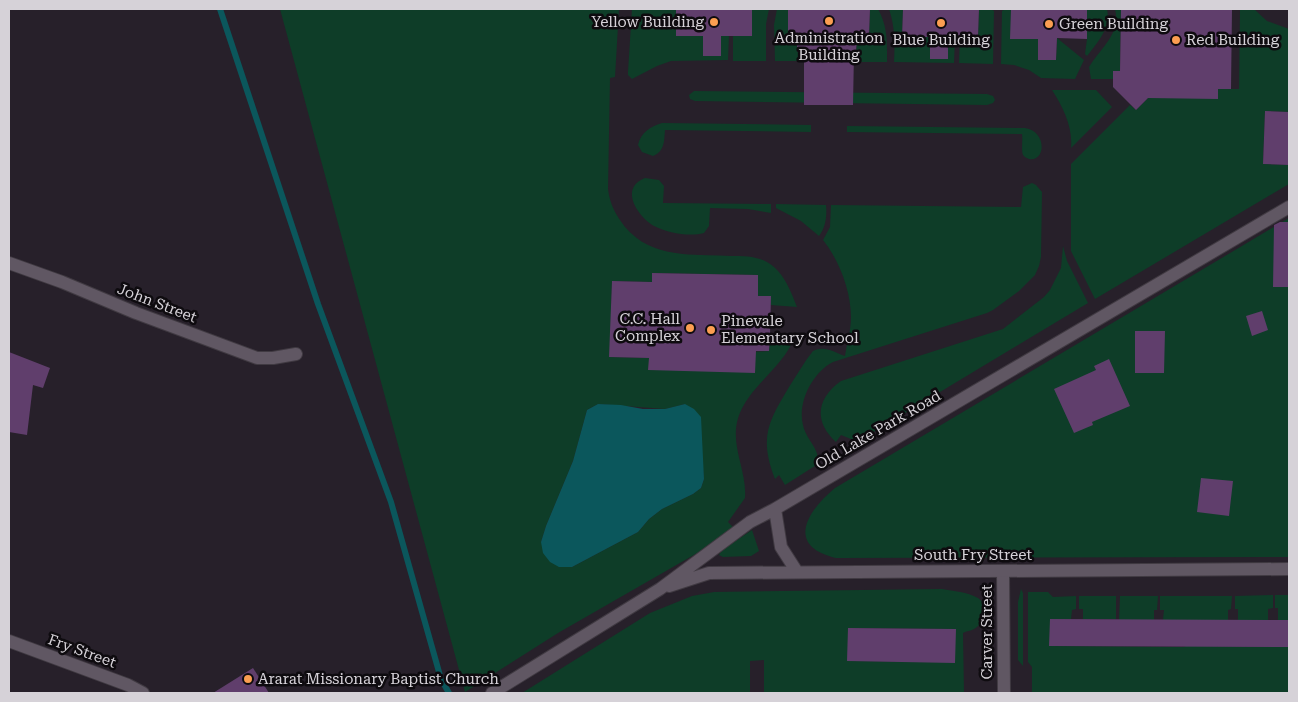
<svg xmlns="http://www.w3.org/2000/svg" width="1298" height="702" font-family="'Roboto Serif',serif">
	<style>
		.green { fill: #0e3d28; fill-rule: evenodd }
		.water { fill: #0b575c }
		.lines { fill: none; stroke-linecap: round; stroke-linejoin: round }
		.stream { stroke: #0b575c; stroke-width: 6 }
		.building { fill: #603e6c }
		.minor-casing { stroke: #403a42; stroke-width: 14 }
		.tertiary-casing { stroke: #403a42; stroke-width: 14 }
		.minor { stroke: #605763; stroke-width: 12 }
		.tertiary { stroke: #605763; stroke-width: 12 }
		.poi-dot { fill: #fb9e51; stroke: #0e0b0f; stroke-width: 2 }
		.labels { text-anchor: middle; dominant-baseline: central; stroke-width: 5; stroke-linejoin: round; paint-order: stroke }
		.poi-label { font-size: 15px; fill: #d6d2d8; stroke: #0e0b0f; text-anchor: start }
		.street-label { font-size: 15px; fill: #d6d2d8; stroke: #0e0b0f }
	</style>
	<rect width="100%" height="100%" fill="#27202a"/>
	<path class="green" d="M280 9H619L615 77 610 78 608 189C610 205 616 215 625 227 652 259 693 254 731 256 743 256 754 256 765 261 783 270 790 289 797 307L771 305V296H758V275L652 273V282L612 281 610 357 649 358 769 351 770 335 795 336C782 372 740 390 736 429 734 452 747 475 745 498L728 522 733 527 730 530 699 552 558 633 465 692ZM598 404 665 409 685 404 701 449 704 479 701 488 693 494 662 509 649 519 638 532 572 567 541 542 546 526 573 461 587 410Z
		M632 9H676V35L703 36V56H721V36H729L728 60 671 61 657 66 632 79 628 75V72Z
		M752 9H769L766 24V61H733V36H752Z
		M777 9H788V33H797V51L820 52V61H775L774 25Z
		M870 9H878C888 27 887 42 887 62H837V52H856L857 36H869Z
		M889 9H903L902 37H930V59H947L948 37H955L954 63 894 62C895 43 895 27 889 9Z
		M979 9H991L994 11 993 64 959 63 960 37H978Z
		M1005 9H1011V39H1038V60H1056L1057 38 1084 60 1075 79 1041 78 1029 70 1014 65 1001 64 1002 11Z
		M1087 9H1107C1111 28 1098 42 1087 56L1085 54 1087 39Z
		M1115 9H1121L1120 71H1113V79H1091L1089 67C1101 47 1121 34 1115 9Z
		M1240 9H1254L1267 21 1289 29V112L1265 111 1263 164 1289 165V184L1095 299 1071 251V164L1130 105 1136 110 1148 98 1218 89H1239Z
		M1052 90H1096L1112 107 1071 148C1073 127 1063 107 1052 90Z
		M694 91 987 94 993 96 995 100 993 103 987 105 695 101 690 99 689 95Z
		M662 123 811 125V132L665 130C664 141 665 151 653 156L642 152 638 145C641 132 650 127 662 123Z
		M847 126 1025 128C1047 131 1046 162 1029 159 1027 158 1024 157 1023 155 1021 150 1023 140 1022 134L847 132Z
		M645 178 659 180 664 186 663 203 771 204V213L748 209 710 208 709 226 704 233C689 237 668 233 654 226 637 216 619 188 645 178Z
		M1032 183 1036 185 1042 192 1041 257 1039 266 1035 275 1019 291 993 310 987 313 833 362C813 372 797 402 803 425 806 440 820 448 818 464L785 485 779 475 775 479C759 438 768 422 789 387 797 375 804 362 813 351 824 345 834 352 845 356 847 343 851 330 851 317 851 291 839 260 823 240L830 227 831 205 1021 207 1023 187Z
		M776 204 826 205C827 215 826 227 819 236L801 221 776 208Z
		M1289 218V557L836 558C785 546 807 511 835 488Z
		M1063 246 1067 261 1088 303 862 439H851L841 435 836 442C813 421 817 398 841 381L1003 329 1044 297 1050 290 1061 268Z
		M752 530 759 551 751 556 723 557 719 555 722 550Z
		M942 589C954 591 967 592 978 598 989 605 985 623 974 629 971 631 966 631 963 633L964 693H522L650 613 692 596 714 592ZM848 628 955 629V662L848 661ZM764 660V692L750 693V661Z
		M1021 589 1023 593V666L1018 660V602Z
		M1028 592H1048L1053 597 1076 596V609L1072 610 1071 619H1050V646L1185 647 1163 619 1164 610H1160V596H1232L1231 609 1228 610V620H1204V646L1289 647V693H1032V667L1028 662Z
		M1273 595V608L1268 609V620H1238V609H1235V596Z
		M1275 595H1289V620H1278V608H1275Z
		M1079 596H1116V619H1083V609H1079Z
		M1120 596H1158L1157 610H1154V620H1119Z"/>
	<path class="water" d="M598 404 621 405 643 409H665L685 404 694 409 701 417 704 479 701 488 693 494 662 509 649 519 638 532 572 567H559L550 562 543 553 541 542 546 526 573 461 587 410Z"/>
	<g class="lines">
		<path class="stream" d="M220 9 318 304 391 502 441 679 449 693"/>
	</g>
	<path class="building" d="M676 9H752V36H721V56H703V36H676Z
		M788 9H870L869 36H857L856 52H854L853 105H804V52H797V33H788Z
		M903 9H979L978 37H948V59H930V37H902Z
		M1011 9H1087V39L1057 38 1056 60H1038V39H1010Z
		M1121 9H1232L1231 89H1218V99L1148 98 1136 110 1113 87V71H1120Z
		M1265 111 1289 112V165L1263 164Z
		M1280 222H1289V287H1273L1274 225Z
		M652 273 758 275V296H771L770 335 769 351H756L755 373 648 370 649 358 609 357 612 281 652 282Z
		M1262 311 1268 330 1252 336 1246 316Z
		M1135 331H1165L1164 373H1135Z
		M9 352 50 368 43 388 33 385 27 435 9 432Z
		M1109 359 1130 406 1092 422 1093 425 1074 433 1054 389 1096 370 1094 366Z
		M1201 478 1233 481 1229 516 1197 512Z
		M1050 619 1289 620V647L1049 646Z
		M848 628 956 629 955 663 847 661Z
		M253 668 269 693H213Z"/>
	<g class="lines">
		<defs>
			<path id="minor" d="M9 263 62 282 136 313 257 358H273L296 354
				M1003 571 1004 693
				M9 641 128 685 143 693"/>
			<path id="tertiary" d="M775 509 781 547 797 572
				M669 586 709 573 1289 569
				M492 693 660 589 750 522 775 509 1289 207"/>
		</defs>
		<use href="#minor" class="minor-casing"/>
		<use href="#tertiary" class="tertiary-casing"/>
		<use href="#minor" class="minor"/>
		<use href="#tertiary" class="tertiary"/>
	</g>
	<g class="poi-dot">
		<circle cx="829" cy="21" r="5"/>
		<circle cx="714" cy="22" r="5"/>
		<circle cx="941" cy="23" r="5"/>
		<circle cx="1049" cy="24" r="5"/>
		<circle cx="1176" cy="40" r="5"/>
		<circle cx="690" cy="328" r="5"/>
		<circle cx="711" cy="330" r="5"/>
		<circle cx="248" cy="679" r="5"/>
	</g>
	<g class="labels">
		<g class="poi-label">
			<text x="704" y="22" text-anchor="end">Yellow Building</text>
			<text x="1059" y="24">Green Building</text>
			<text x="829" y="38" text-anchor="middle">Administration<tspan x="829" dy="17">Building</tspan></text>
			<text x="941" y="40" text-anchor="middle">Blue Building</text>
			<text x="1186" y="40">Red Building</text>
			<text x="680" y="319" text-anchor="end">C.C. Hall<tspan x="680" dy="17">Complex</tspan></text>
			<text x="721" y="321">Pinevale<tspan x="721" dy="17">Elementary School</tspan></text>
			<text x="258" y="679">Ararat Missionary Baptist Church</text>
		</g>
		<g class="street-label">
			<text transform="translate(157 303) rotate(21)">John Street</text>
			<text transform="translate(878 430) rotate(-30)">Old Lake Park Road</text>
			<text x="973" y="555">South Fry Street</text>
			<text transform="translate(987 632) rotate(-90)">Carver Street</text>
			<text transform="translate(82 651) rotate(20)">Fry Street</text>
		</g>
	</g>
	<rect width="1298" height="702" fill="none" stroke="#d6d2d8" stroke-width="20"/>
</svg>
